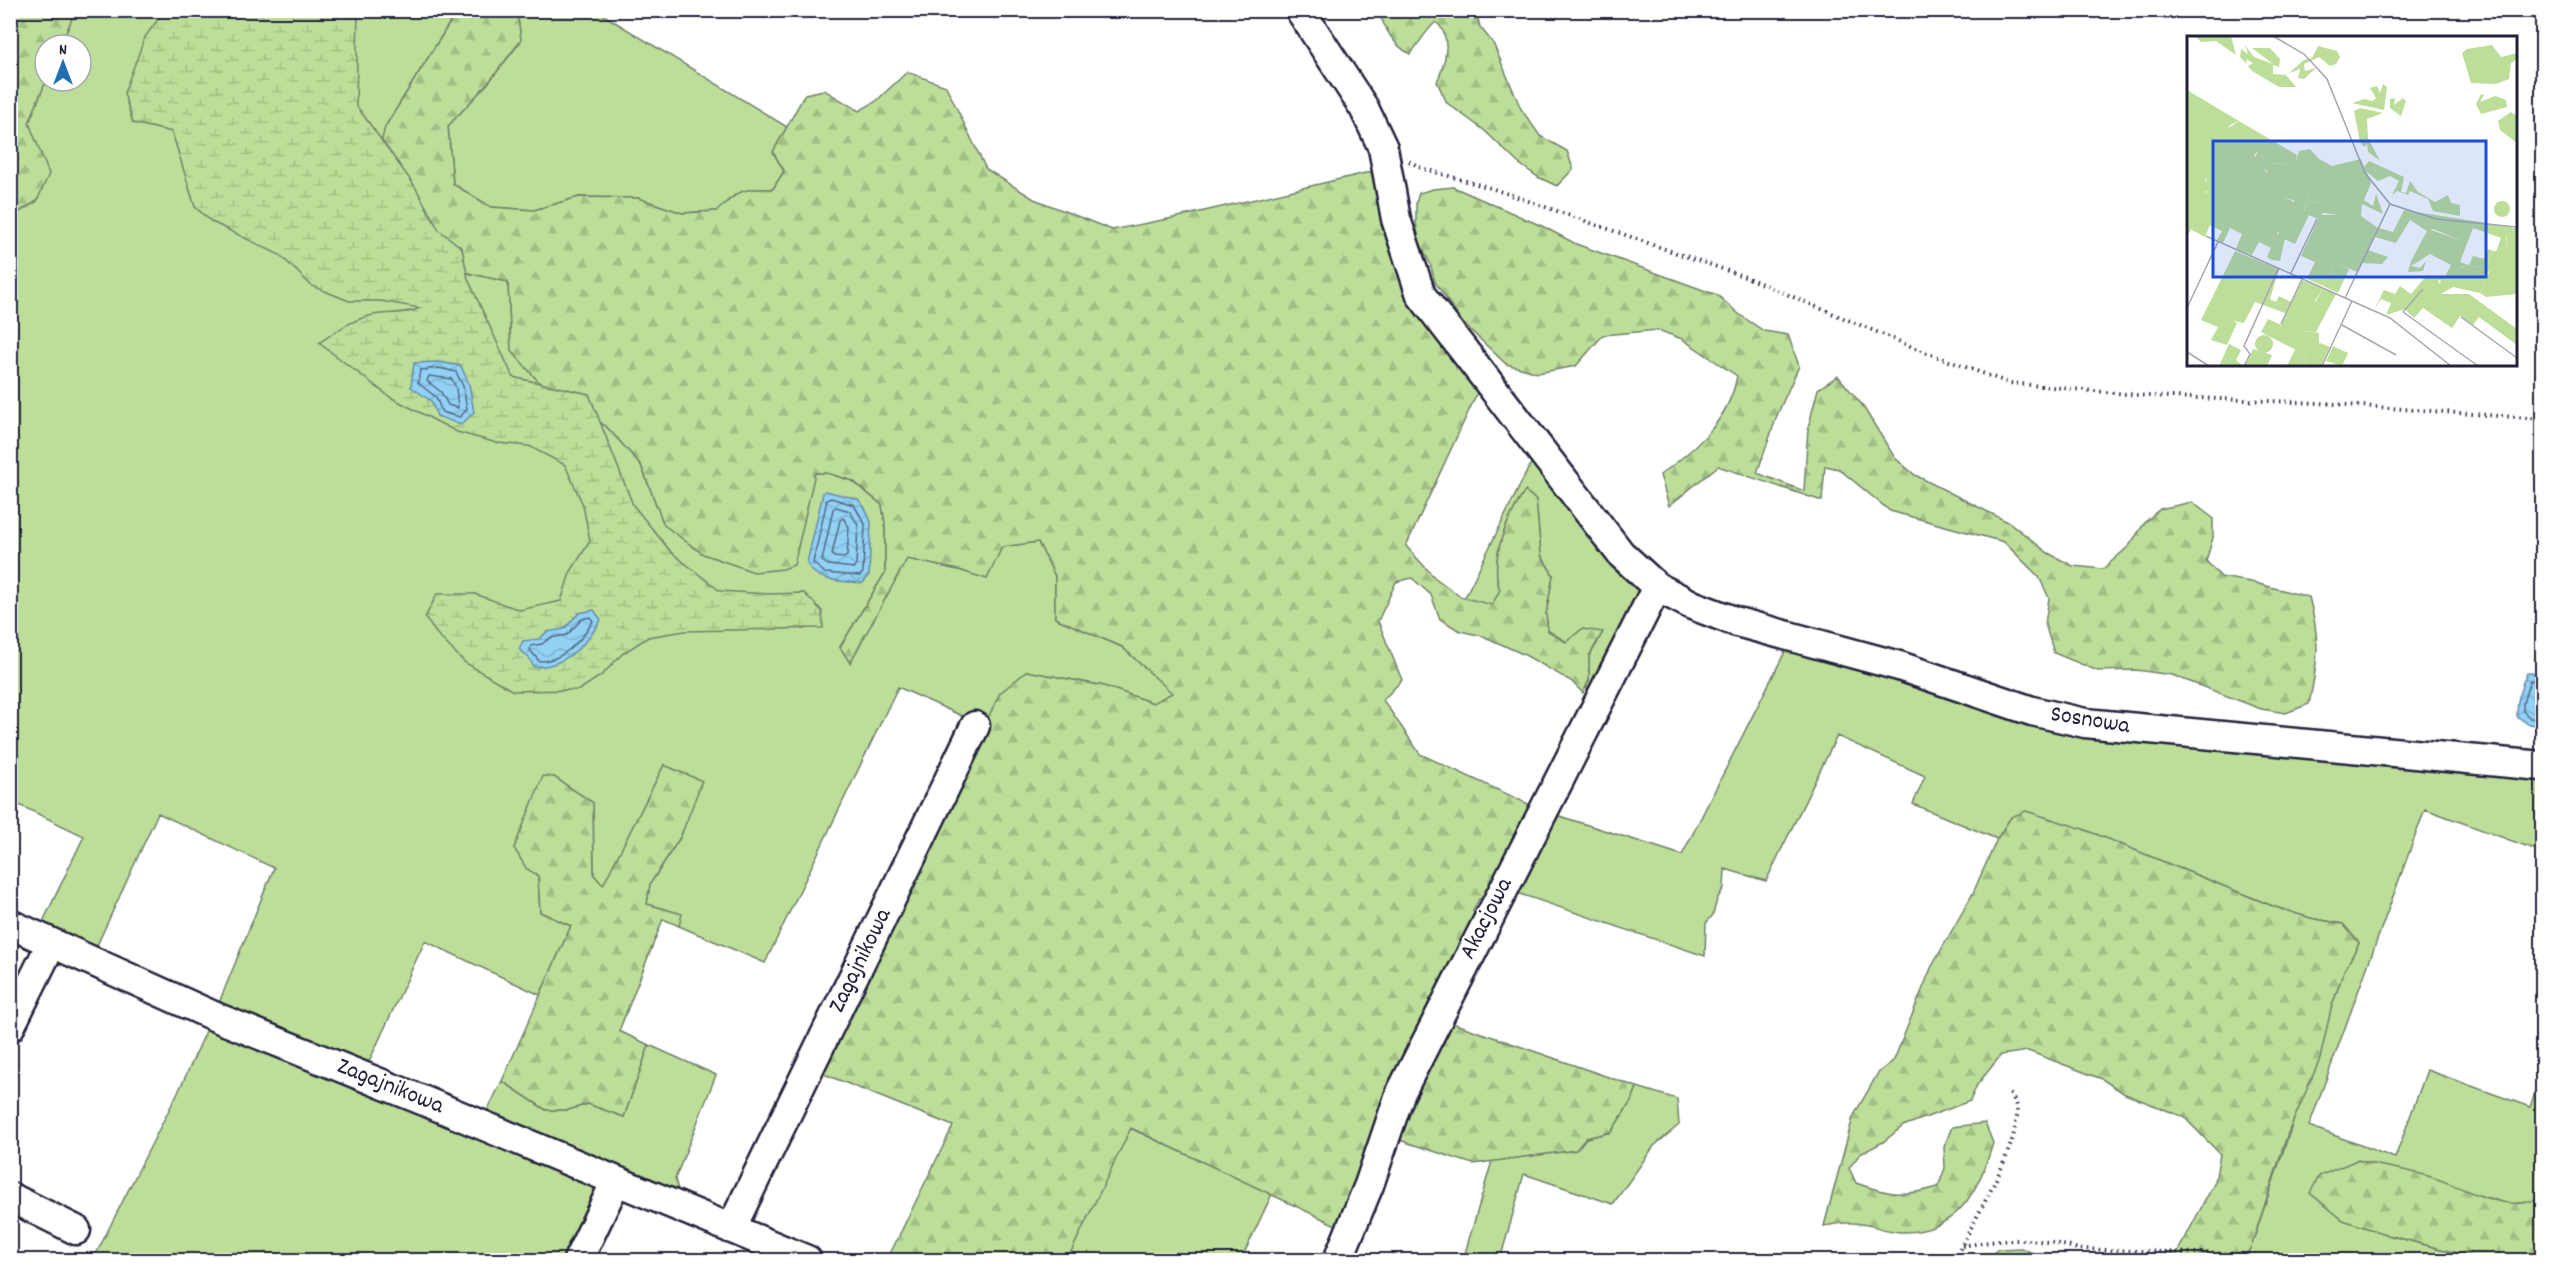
<svg xmlns="http://www.w3.org/2000/svg" width="2553" height="1271" font-family="Dekko,sans-serif">
	<style>
		.green { fill: #bcde98; stroke: #6f806a; stroke-width: 1.5 }
		.forest { fill: url(#forest-firs); stroke: #6f806a; stroke-width: 1.5 }
		.wetland { fill: url(#wetland-marsh); stroke: #6f806a; stroke-width: 1.5 }
		.water { fill: url(#water-waves); stroke: #658baa; stroke-width: 1.5 }
		.lines { fill: none; stroke-linecap: round; stroke-linejoin: round }
		.shore { stroke: #4f6885; stroke-width: 1.5 }
		.minor-casing { stroke: #22223b; stroke-width: 33 }
		.path { stroke: #22223b; stroke-width: 4; stroke-dasharray: 1.5 4.5; stroke-linecap: butt }
		.minor { stroke: #fff; stroke-width: 28 }
		.labels { text-anchor: middle; dominant-baseline: central; stroke-width: 4.5; stroke-linejoin: round; paint-order: stroke }
		.street-label { font-size: 24px; fill: #22223b; stroke: #fff }
		.inset-road { fill: none; stroke: #a7a7b1; stroke-width: 1.5 }
		.view { fill: #1d4ed8; fill-opacity: 0.15; stroke: #1d4ed8; stroke-width: 3 }
		.inset-edge { fill: none; stroke: #22223b; stroke-width: 3 }
	</style>
	<defs>
		<pattern id="forest-firs" width="22" height="20" patternUnits="userSpaceOnUse" patternTransform="scale(1.5)"><rect width="22" height="20" fill="#bcde98"/><path d="M5 1l3.5 6h-7zM16 11l3.5 6h-7z" fill="#a1be84"/></pattern>
		<pattern id="wetland-marsh" width="20" height="14" patternUnits="userSpaceOnUse" patternTransform="scale(1.5)"><rect width="20" height="14" fill="#bcde98"/><path d="M1 5h8M5 5V1M11 12h8M15 12V8" fill="none" stroke="#a1be84"/></pattern>
		<pattern id="water-waves" width="16" height="10" patternUnits="userSpaceOnUse" patternTransform="scale(1.5)"><rect width="16" height="10" fill="#92d1f4"/><path d="M0 5q4-4 8 0t8 0" fill="none" stroke="#7eb3d2"/></pattern>
	</defs>
	<rect width="100%" height="100%" fill="#fff"/>
	<filter id="ink" filterUnits="userSpaceOnUse"><feTurbulence type="fractalNoise" baseFrequency=".0167" numOctaves="2"/><feDisplacementMap in="SourceGraphic" scale="12" xChannelSelector="R" yChannelSelector="G"/><feConvolveMatrix kernelMatrix="1 2 1 2 8 2 1 2 1" color-interpolation-filters="sRGB"/></filter>
	<g filter="url(#ink)">
		<path class="green" d="M75 11H457L385 127 455 270 508 282 511 350 551 396 606 426 641 465 664 525 815 473H827L852 481 882 505 885 523V573L840 647 850 662 907 559 959 570 987 578 1002 547 1038 542 1055 576V618L1122 647 1173 693 1153 703 1104 686 1027 671 984 726 898 687 765 963 679 926 681 914 647 904 650 884 681 836 664 765 603 886 594 875 593 803 554 777 526 868 538 876 540 912 571 926 540 995 425 941 367 1066 218 1005 274 868 158 813 93 954 40 928 84 836 11 801V217L37 201 28 123 46 81H81V45H61Z
			M517 11H597L787 127 773 152 784 171 773 189C742 188 739 190 717 211L682 213 638 198 579 197 534 210 491 207 453 184 448 126 489 82 521 41Z
			M1533 459 1640 590 1597 695 1586 688 1589 680V656L1598 642 1582 629 1567 642 1548 631 1546 614 1553 575 1541 555 1536 500 1525 491C1507 519 1489 557 1500 590L1492 606 1464 599Z
			M1788 646 1964 695 2542 773V852L2425 809 2309 1126 2395 1158 2427 1070 2530 1107 2542 1073V1197L2532 1203 2509 1204 2357 1160 2388 1235 2483 1260H2243L2251 1247 2343 973 2359 943 2343 924 2310 918 2275 907 2083 829 2011 817 1997 839 1913 804 1925 776 1837 736 1766 881 1725 869 1724 888 1717 899 1713 915 1706 923 1705 956 1511 891 1553 814 1682 855Z
			M207 1029 620 1194 589 1260H93L183 1082Z
			M649 1045 716 1075 675 1179 680 1197 473 1114 487 1111 502 1081 546 1110H568L588 1104 624 1117Z
			M1637 1087 1677 1099 1679 1125 1654 1146 1613 1204 1524 1174 1500 1260H1463L1492 1161 1576 1150 1586 1138 1611 1132 1632 1100Z
			M1130 1128 1272 1194 1241 1260H1067Z
			M2021 1248 2049 1260H1986L1998 1249Z"/>
		<path class="forest" d="M11 10 75 11 61 45H45L46 81 29 123 49 174 37 201 11 217Z
			M457 11H517L521 40 489 82 448 126 453 184 491 207 534 210 579 197 638 198 682 213 717 211C739 190 742 188 773 189L784 171 773 152 805 94 824 90 859 111 875 102 907 72 946 86 986 169 1034 199 1112 230 1183 216 1383 169 1450 342 1478 391 1406 546 1434 577 1461 597 1492 605 1500 590C1489 557 1507 519 1525 491L1536 500 1541 555 1553 575 1546 614 1548 631 1566 642 1582 629 1603 632 1589 656V680L1583 693 1571 681 1525 655 1483 636 1460 631 1440 619 1431 595 1412 578 1396 582 1378 621 1402 680 1383 700 1420 754 1537 808 1490 898 1479 899 1473 911 1479 921 1342 1228 1131 1128 1067 1260H887L953 1126 819 1072 1000 693 1027 671 1104 686 1153 703 1172 693 1122 647 1055 618V576L1038 542 1002 547 987 579 959 570 907 559 850 663 840 647 885 573V523L882 505 853 481 827 473H815L794 565 783 569 754 572 703 554 664 525 641 465 606 426 551 396 511 350 508 282 455 270 369 191 385 127Z
			M1378 11H1476L1480 27 1493 43 1521 109 1540 136 1567 151 1573 169 1557 186 1538 177 1518 163 1485 131 1447 103 1437 82C1445 64 1453 36 1436 22 1425 31 1420 43 1410 54 1393 45 1385 28 1378 11Z
			M1453 187 1544 227 1576 244 1717 295 1740 315 1764 331 1788 335 1799 366 1778 413 1757 473 1804 491 1808 428 1818 389 1838 376 1862 405 1895 458 1915 475 2010 523 2048 553 2073 566 2103 569 2129 546 2146 521 2160 509 2192 502 2213 518V538L2206 561 2221 577 2251 582 2309 597C2321 641 2318 661 2309 704L2286 713 2261 709 2172 675 2136 670 2098 671 2054 653 2045 624 2049 598 2039 577 2004 542 1890 511 1839 469 1825 466 1822 501 1718 466 1669 506 1660 475C1695 449 1729 421 1737 376L1682 339 1658 330 1603 335 1576 366 1538 373 1506 364 1462 322 1435 282 1430 263 1419 241 1416 223V203L1419 193 1433 189Z
			M664 765 702 781 681 836 650 884 647 904 682 914 679 926 663 919 619 1031 649 1045 624 1117 588 1104 568 1110H546L502 1081 571 926 540 912 538 876 526 868 514 848 543 776 554 777 593 803 594 875 603 885Z
			M2026 811 2083 829 2275 907 2310 918 2343 924 2359 943 2343 973 2331 1009 2320 1059 2288 1133 2251 1247 2243 1260H2159L2178 1251 2215 1182 2220 1154 2184 1117 2125 1094 2102 1079 2028 1051 2001 1055 1977 1085 1970 1101 1903 1126 1883 1142 1860 1154 1849 1168 1856 1183C1890 1195 1903 1197 1938 1187L1945 1168 1944 1147 1952 1127 1985 1123 1993 1143C1979 1190 1958 1233 1902 1232 1886 1232 1869 1223 1852 1223 1843 1222 1833 1225 1824 1226L1853 1117 1878 1073 1894 1060 1931 968 1973 893 1997 839 2011 817Z
			M1444 1020 1637 1087 1632 1100 1611 1132 1586 1138 1576 1150 1473 1164 1393 1138Z
			M2357 1160C2381 1167 2407 1169 2431 1177 2466 1187 2505 1216 2542 1197V1260H2483L2388 1235 2343 1220 2310 1193 2319 1176Z"/>
		<path class="wetland" d="M164 11H358L356 105 414 185 439 230 462 248 468 279 513 377 589 394 633 505 671 552 720 591 768 594 804 593 822 611 823 628 685 631 648 637 622 654 602 675 579 690 513 691 464 662 437 634 425 618 437 594H475L520 610 561 601 570 573 590 541 583 505 565 465 529 446 497 443 457 432 390 397 319 343C335 332 350 321 369 316 386 311 403 316 420 308L381 301H349L312 286 280 255 212 222 195 207 172 132 133 123 124 93 145 37Z"/>
		<path class="water" d="M439 362 461 366 469 384 474 412 461 425 437 416 431 401 411 387 414 363Z
			M825 491 858 499 865 508 871 522 869 575 863 583C844 581 815 583 807 563L823 493Z
			M594 610 601 620C585 646 565 667 534 667L529 658 519 649 523 641 539 639 547 632 564 629 579 613Z
			M2527 673H2535L2542 676V726L2528 724 2517 716C2517 700 2520 687 2527 673Z"/>
		<g class="lines">
			<path class="shore" d="M439 368 456 372 463 386 467 409 460 417 442 412 436 397 418 383 420 370Z
				M429 376 452 379 456 388 458 408 448 405 441 392 427 381Z
				M831 498 854 505 865 524 863 572 860 576 825 573 813 563 827 500Z
				M836 507 850 511 858 525 856 565 854 568 828 565 822 561 833 509Z
				M843 518 849 527 847 556 844 558 834 557 832 554 840 520Z
				M590 617 593 621C582 640 562 662 539 661L530 650 531 646 542 644 550 638 567 635 582 619Z
				M2542 681 2530 680 2523 703V711L2530 718 2542 720"/>
			<defs>
				<path id="minor" d="M1300 10 1364 108 1383 148 1396 219 1421 295 1621 554 1657 587 1692 605 1737 622 1899 666 2032 711 2085 723 2542 766
					M10 924 218 1018 422 1100 807 1260
					M10 1027 51 944
					M10 1197 76 1230
					M731 1229 975 726
					M578 1260 616 1181
					M1338 1260 1369 1185 1400 1094 1657 587"/>
			</defs>
			<use href="#minor" class="minor-casing"/>
			<path class="path" d="M1409 161 1421 168 1494 189 1748 278 1922 351 2009 383 2148 396 2320 403 2542 419
				M1962 1246C2005 1239 2035 1236 2078 1249L2260 1255 2272 1260
				M1955 1260C1972 1221 2020 1149 2017 1107 2016 1101 2011 1096 2008 1091"/>
			<use href="#minor" class="minor"/>
		</g>
	</g>
	<g class="labels">
		<g class="street-label">
			<text transform="translate(2090 721) rotate(9)">Sosnowa</text>
			<text transform="translate(1487 919) rotate(-63)">Akacjowa</text>
			<text transform="translate(861 961) rotate(-64)">Zagajnikowa</text>
			<text transform="translate(390 1087) rotate(22)">Zagajnikowa</text>
		</g>
	</g>
	<g transform="translate(2187 36)">
		<rect width="330" height="330" fill="#fff"/>
		<path d="M324 76 330 80V107L313 94 311 85ZM52 85 110 119 109 125 103 128 79 127 74 119 81 106 67 119 97 161 107 166 113 156 117 157 121 161 117 175 123 165 131 167 137 163 139 171 152 179 136 177 131 183 122 179 108 208 95 202 99 194 84 199 87 204 84 212 72 206 65 219 49 213 55 198 43 192 36 207 30 204 35 195 23 189 18 201 5 194 13 160 20 156 19 139 30 126 29 118 40 93ZM217 174 325 191 319 200 321 210 304 217 300 232 278 229 273 232 300 240 304 232 293 257 266 251 254 258H282L330 293V309L292 281 286 289 273 280 265 292 236 272 227 282 218 273 199 279 204 267 194 263 187 274 197 254 208 258 213 250 224 258 240 239 251 242 252 248 271 226 278 206 246 193 240 195 223 184 209 207 188 201 192 192 206 196ZM286 192 314 202 309 216 301 213 297 223 286 220 282 229 273 226ZM48 215 92 233 83 263 89 266 92 260 104 266 98 277 68 266 57 287 42 284 38 265 26 260ZM147 226 162 233 151 257 136 250ZM136 252 149 258 129 296 117 295 109 314 74 296 81 283 94 289 101 273 129 265ZM133 307 143 311 134 330H119L118 316ZM42 308 54 314 49 324 56 330H32ZM146 310 161 317 155 330 139 325ZM66 313 85 319 80 330H58Z" fill="#bcde98" fill-rule="evenodd"/>
		<path d="M44 0 49 19 29 5 14 6 9 1ZM58 9 67 21 86 28 65 12H83L93 23 92 31 86 29V38L99 39 109 51H92L65 35 61 30 66 27 59 23 60 28 53 21 54 13 61 18ZM305 9 314 21 330 17V23L324 27 322 43 309 48 284 47 275 17 280 13ZM131 10 150 15 153 21 149 28 143 30 132 21 117 28 118 35 129 32 117 43 111 42 113 33 102 37 117 24 125 22ZM196 48 200 51 197 74 165 67 177 63 186 65 189 62 183 52 190 50 193 57ZM0 54 52 85 43 89 34 106 30 127 18 143 22 151 11 167 12 182 0 200ZM294 58 297 59 293 66 308 60 319 64 320 71 294 78 289 68ZM208 62 207 69 216 62 219 65 214 80 203 72V63ZM173 72 196 77 180 83 181 102 193 125 181 116 180 108 177 111 173 106 167 75ZM76 105 82 109 74 119 79 127 103 128 109 125 112 115 123 113 132 123 145 130 174 123 177 131 182 125 217 141 214 156 219 157 223 145 231 156 248 166 261 159 264 167 273 169V180L246 175 241 163 223 155 221 159 210 155 205 159 212 145 203 140 191 145 180 136 184 147 177 164 186 170 189 158 196 178 175 168 174 180 191 192 170 236 147 226 136 250 120 243 128 226 114 220 133 179H151L139 171 137 163 132 167 123 165 117 176 121 161 115 156 111 166 97 161 81 143 80 135 66 126ZM307 173a8 8 0 1 1 16 0a8 8 0 1 1-16 0ZM97 187 101 189 93 225 85 224 80 221 87 204 81 196 85 188 91 199ZM322 192H330V258L299 261 293 257 304 232 298 241 273 233 278 229 300 232 304 217 321 210 319 197ZM241 193 279 206 267 239 259 248 250 243 259 239 264 229 243 218 224 230 233 232 239 225 236 235 221 236 224 225ZM181 214 201 221 195 228 175 227ZM115 244 136 252 126 268 101 273ZM26 260 38 265 43 283 50 287 40 309 24 304 31 291 14 284ZM117 295 132 297V309L118 316 119 330H100ZM68 308a9 9 0 1 1 18 0a9 9 0 1 1-18 0Z" fill="#bcde98"/>
		<path d="M330 85V103L321 99 317 89ZM55 98 63 100 64 116 81 145 89 147 98 164 114 172 96 173 84 179 73 173V169H86L87 155 60 142 70 138 49 129 39 115 48 100Z" fill="#bcde98"/>
		<path class="inset-road" d="M86 0 117 18 140 43 178 137 203 168 249 183 330 191M19 200 203 282 264 330M104 237 130 183M158 262 203 168M0 272 31 206M216 276 291 330M216 276 236 253M274 281 330 322M94 288 116 241M155 289 209 319M0 316 22 330M57 330 63 318 57 310 92 232M135 330 165 265"/>
		<path class="view" d="M26 105H299V241H26Z"/>
		<rect width="330" height="330" class="inset-edge"/>
	</g>
	<rect width="2553" height="1271" fill="none" stroke="#fff" stroke-width="36"/>
	<rect x="18" y="18" width="2517" height="1235" fill="none" stroke="#22223b" stroke-width="2" filter="url(#ink)"/>
	<g transform="translate(63 63)"><circle r="28" fill="#ffffff" stroke="#a7a7b1" stroke-width="1.5"/>
	<path d="M0-4.5L10 22L0 15L-10 22Z" fill="#1f6fb2"/>
	<text y="-9" font-size="16" font-weight="bold" text-anchor="middle" fill="#22223b">N</text>
	</g>
</svg>
